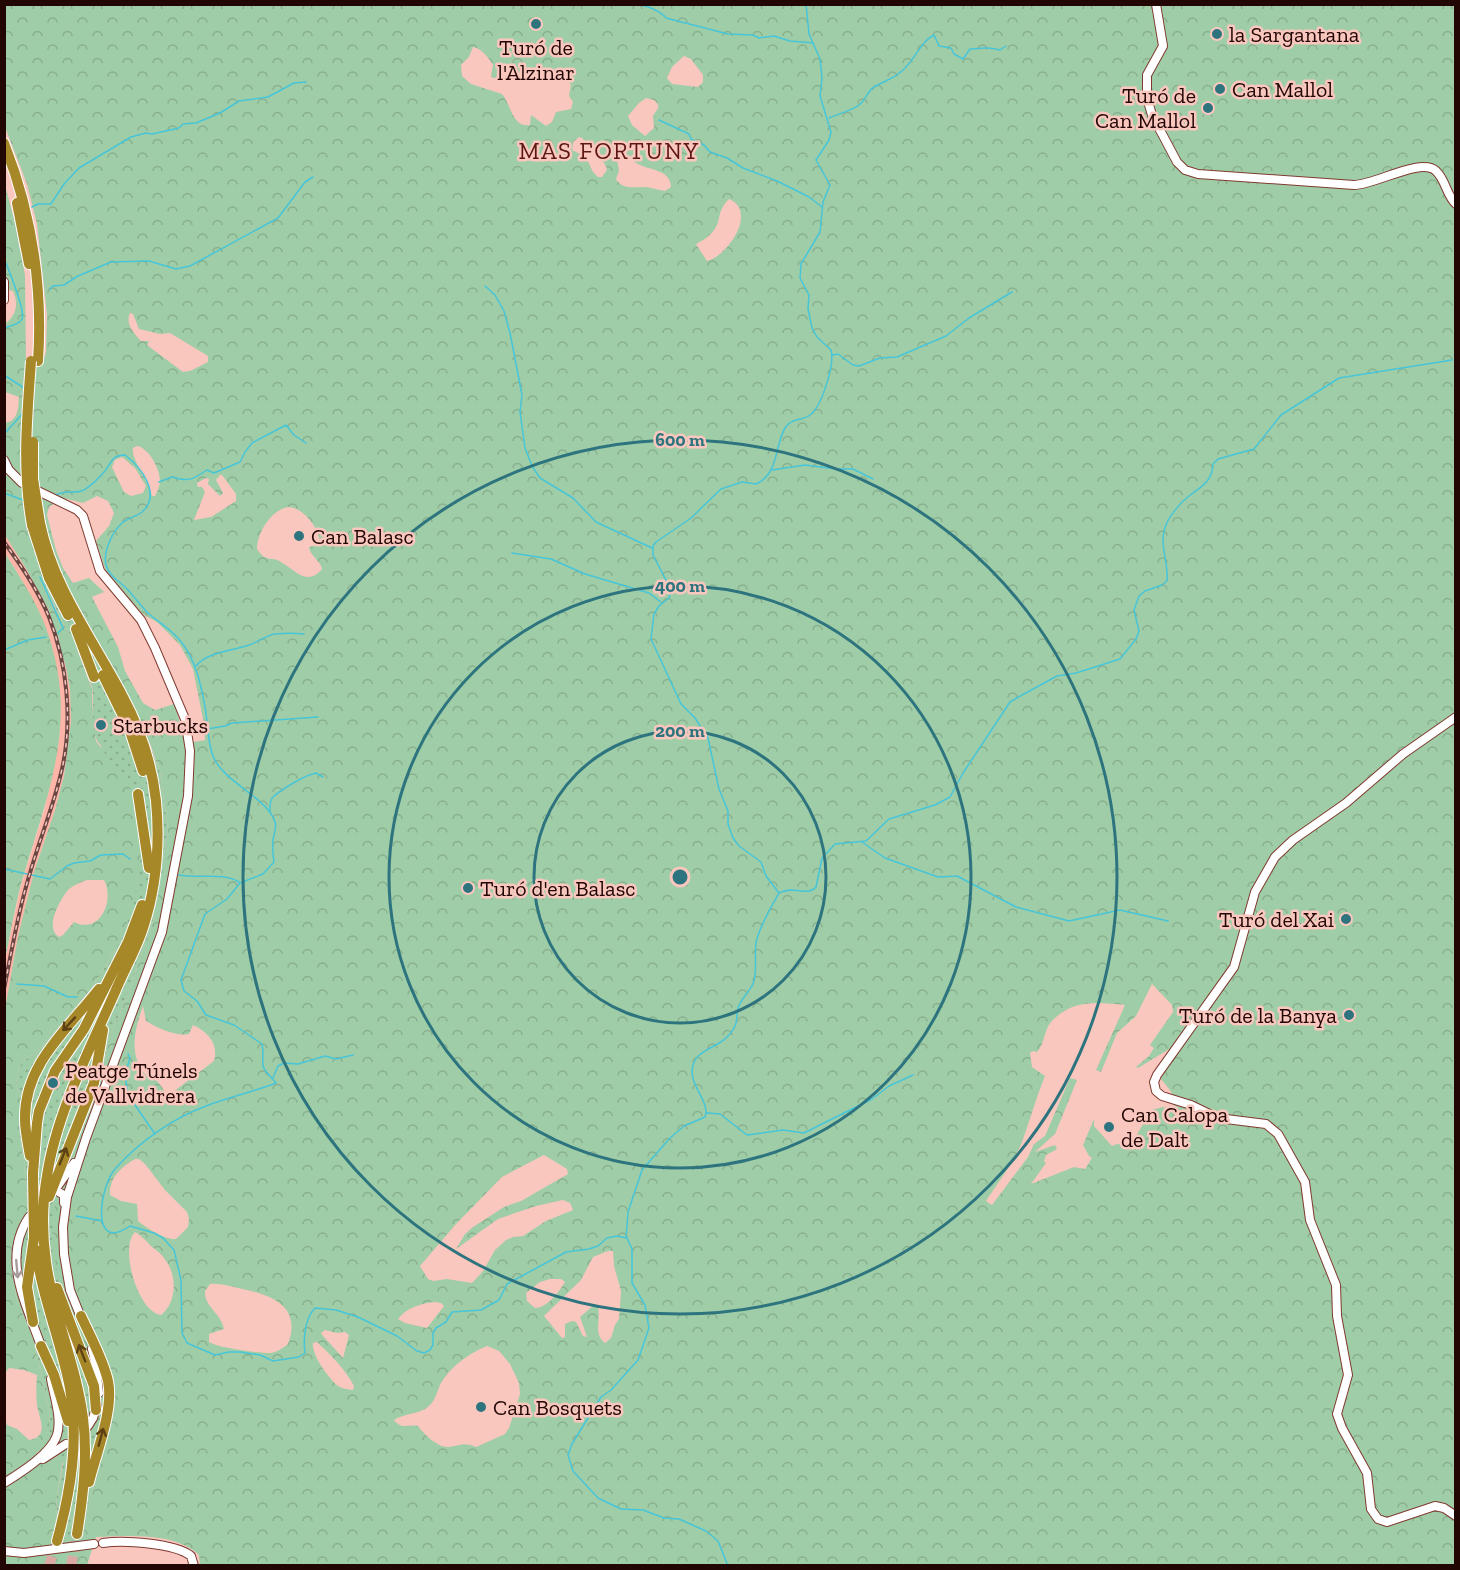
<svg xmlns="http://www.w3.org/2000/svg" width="1460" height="1570" font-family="'Zilla Slab',serif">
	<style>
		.built { fill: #feb5a8 }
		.grass { fill: url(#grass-dots) }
		.forest { fill: url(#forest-crowns); fill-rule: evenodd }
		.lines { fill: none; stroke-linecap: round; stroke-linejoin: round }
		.stream { stroke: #47c5d9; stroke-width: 1.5 }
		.highway-tunnel { stroke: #daaaa2; stroke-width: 10; stroke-dasharray: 10 5; stroke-linecap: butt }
		.secondary-casing { stroke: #803a30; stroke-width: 10 }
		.highway-casing { stroke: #fff; stroke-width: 12 }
		.secondary { stroke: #fff; stroke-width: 8 }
		.highway { stroke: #a78829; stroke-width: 10 }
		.rail-casing { stroke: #6b4743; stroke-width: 4 }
		.rail { stroke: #fac7be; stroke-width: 1.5; stroke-dasharray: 4.5; stroke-linecap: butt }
		.highway-bridge-casing { stroke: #fff; stroke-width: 12; stroke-linecap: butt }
		.highway-bridge { stroke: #a78829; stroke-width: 10 }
		.oneway { stroke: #5e4015 }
		.oneway2 { stroke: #a79b9b }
		.ring { fill: none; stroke: #2d747f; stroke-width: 3 }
		.poi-dot { fill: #2d747f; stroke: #fac7be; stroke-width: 2 }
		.labels { text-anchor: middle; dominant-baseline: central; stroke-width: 5; stroke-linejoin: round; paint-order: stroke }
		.poi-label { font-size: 22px; fill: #220604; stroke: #fac7be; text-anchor: start }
		.neighbourhood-label { font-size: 24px; letter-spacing: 1.5px; fill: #5b1710; stroke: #fac7be }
		.centre { fill: #2d747f; stroke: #fac7be; stroke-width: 3 }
		.ring-label { font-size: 18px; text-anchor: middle; font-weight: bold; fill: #2d747f; stroke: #fac7be; stroke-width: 5; stroke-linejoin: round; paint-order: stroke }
	</style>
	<defs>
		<pattern id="grass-dots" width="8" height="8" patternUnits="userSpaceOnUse" patternTransform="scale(1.5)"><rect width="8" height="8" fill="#9fcda7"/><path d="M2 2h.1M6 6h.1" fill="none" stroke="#89af8e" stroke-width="1.8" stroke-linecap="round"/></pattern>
		<pattern id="forest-crowns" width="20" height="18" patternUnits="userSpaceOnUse" patternTransform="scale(1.5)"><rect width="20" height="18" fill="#9fcda7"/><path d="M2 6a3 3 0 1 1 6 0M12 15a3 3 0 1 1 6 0" fill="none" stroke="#89af8e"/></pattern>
	</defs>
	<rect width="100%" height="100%" fill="#fac7be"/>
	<path class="built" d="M5 535 27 570 48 609 66 667 70 690 71 721 64 776 55 810 34 872 18 936 5 1009V960L20 890 45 809 60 733V699L56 666 45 626 27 588 5 553Z"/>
	<path class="grass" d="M34 516 46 531 77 603 131 703 145 733 160 772 168 829 153 920 126 1000 111 1033 95 1099 89 1110 109 1369 115 1391 111 1419 81 1538 55 1541 57 1496 63 1463 57 1456 38 1465C36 1443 51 1435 50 1412L32 1335 16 1297 11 1257 15 1235 28 1210 24 1163 19 1129 23 1098 18 1091 16 1083 19 1067 24 1061 41 1048 91 989 116 949 101 746C87 731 96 707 92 688 84 656 65 628 51 599 39 577 33 552 26 528V521Z"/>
	<path class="forest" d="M5 5H1455V1565L200 1566 199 1555C174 1532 129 1536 96 1537L87 1565H5V1419L7 1425 17 1429 29 1440C50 1437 39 1418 37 1405 36 1395 36 1385 37 1375L24 1370 9 1368 6 1372 5 1385 4 1225 6 1211 5 1212V1009L18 936 34 872 55 810 64 776 71 721 70 690 66 667 48 609 27 570 5 535V423C18 421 18 409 19 397L5 392V324C16 316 19 304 13 291L5 289V185L15 223 25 275 26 363 42 364 46 352 47 314 37 224 27 184 5 127ZM473 47C481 48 489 58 493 65L491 76 493 78H497L506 71 510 70 542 80 558 69H561L571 85 569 96 573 102 571 109 556 112 552 122 546 126 531 115 530 125C512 128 511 104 502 94L471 84 462 76 461 65 469 57ZM684 56 691 59 703 75V82L698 87 672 84 667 78 672 67ZM646 98 654 100C662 107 657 109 653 116L654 128 645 136 632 125 628 116 639 103ZM579 137 582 138C589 145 606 161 607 170L602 177H598L593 172 586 157 572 150 573 142ZM622 154C629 156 632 161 638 164 651 171 670 169 671 187L665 191C658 190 651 187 644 187 633 187 623 190 616 179L619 171 617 159ZM729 199C758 211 728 256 707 261L696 244C728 228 712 215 729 199ZM130 313 133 314 139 329 160 334 170 333 208 356V362L190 371 183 372 147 345 149 341H141C134 333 125 324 130 313ZM137 446C149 448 160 469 160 481 160 486 157 492 155 496H152C149 481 131 460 133 448ZM122 457 135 468 146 486 143 493 131 496 124 492 112 467 115 460ZM220 475H222L236 494V501L211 517 194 520 205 492 202 487H198L197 483 206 478 209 479 208 484 220 496 223 493 216 480ZM97 496 108 501 114 513 109 526 96 541 107 575 144 615 157 622 180 645 193 669 203 719 205 740 193 742 186 740 174 704 155 710 143 703 125 671 118 647 92 597 104 592 89 578 73 583 63 568 56 550 47 515 49 507 63 498 83 503ZM288 507C303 507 319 528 320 542L317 545 309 547C310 556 320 560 322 569 307 587 295 570 281 562 270 555 267 564 257 549 257 533 271 510 288 507ZM26 521 46 531 61 573 131 703 151 746 160 772 168 829 153 920 126 1000 111 1033 95 1099 69 1158 56 1196 52 1240 58 1279 89 1361 109 1369 115 1391 111 1419 81 1537 55 1540 57 1496 63 1459 61 1455 38 1465 37 1452 41 1450 49 1434 50 1412 32 1335 16 1297 11 1257 15 1235 28 1210 24 1163 19 1129 23 1098 18 1091 16 1083 19 1067 24 1061 41 1048 91 989 116 949 133 909 140 863V818L129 786 96 741 93 723 92 689 76 646 49 597 26 528ZM87 880H104C115 900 100 935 74 922L63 935 59 937C44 928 60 899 69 889 74 885 81 882 87 880ZM1152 984 1172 1005 1173 1012 1150 1045 1154 1048 1149 1056 1136 1067 1138 1068 1171 1048 1160 1078C1167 1087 1181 1099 1171 1109L1163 1107 1151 1110 1132 1143 1117 1144 1112 1146 1094 1126V1119L1083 1145 1089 1156 1092 1158 1085 1169 1074 1167 1031 1184 1046 1163 1044 1161 1046 1155 1057 1149 1055 1145 1035 1152 1055 1134 1077 1080 1070 1078 1045 1136 1034 1144 1028 1157 992 1205 986 1201C998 1183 1015 1160 1022 1142 1030 1120 1036 1098 1045 1076L1032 1067 1030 1053 1033 1051 1037 1052C1045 1043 1044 1030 1051 1022 1072 999 1097 1002 1125 1005L1096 1070 1101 1072 1117 1033 1136 1016ZM143 1006 146 1021C157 1028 177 1037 189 1034L193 1025C208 1032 219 1044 214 1061L169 1095C164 1092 162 1086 157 1081 153 1078 148 1077 145 1074 128 1054 135 1028 143 1006ZM544 1155 567 1169 568 1174 521 1201 504 1207 473 1227 465 1234 456 1249 498 1219 536 1206 563 1200 570 1203 573 1210 546 1221 523 1236 513 1237 506 1240 495 1250 483 1271 472 1283 447 1279 433 1281 428 1279 420 1266 456 1224 502 1177ZM135 1159H139L145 1164 165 1190 187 1212 189 1219 188 1227 176 1239C165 1240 147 1228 138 1221L137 1204 121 1201 110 1195C109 1178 121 1167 135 1159ZM135 1232C141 1235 145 1240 150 1245 154 1249 160 1252 164 1258 177 1274 178 1301 161 1315 138 1312 119 1248 135 1232ZM608 1251H613L614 1266 621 1291 619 1319 615 1325 611 1338 605 1343C593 1333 601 1321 598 1307L594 1305 580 1317 587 1337 583 1336 576 1322 572 1321 565 1324V1337L562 1338 544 1316 581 1280 593 1257ZM550 1279H561L565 1282C559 1292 547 1308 535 1308L527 1301 526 1293 540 1282ZM210 1284C220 1283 229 1286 238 1288 268 1294 303 1304 288 1344 283 1348 277 1352 271 1353 258 1353 219 1348 209 1342V1334L224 1329C221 1313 204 1307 205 1291ZM435 1302 441 1303 444 1306 427 1328 405 1323 398 1319C406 1308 422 1303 435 1302ZM325 1330 337 1333 345 1332 349 1335 343 1358 323 1336 321 1333ZM317 1342C331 1355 345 1369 354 1386L353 1390C347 1389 343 1389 338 1386 329 1379 311 1354 313 1343ZM487 1346 499 1351 510 1364 519 1383 520 1394 509 1428 505 1434 476 1447C462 1441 459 1447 447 1447 436 1446 424 1434 418 1426 408 1424 402 1430 394 1420 404 1413 419 1415 429 1406 435 1401 437 1392 440 1385 449 1368 469 1353 487 1346Z
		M5 553C19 576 35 599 45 625 82 723 46 796 20 888 14 912 10 936 5 960Z"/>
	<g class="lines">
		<path class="stream" d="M632 4C644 5 658 9 666 18L728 34 753 35 759 38 774 36 790 41 813 43
			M829 118C838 114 851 111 859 105 866 100 868 90 874 87 884 81 894 79 903 70 915 60 920 42 934 35L939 46 951 48 954 54 963 59 970 49C984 49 985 46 1000 50L1006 46
			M659 120 689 134 691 139 704 145 710 152 727 158 743 168 777 181 809 197 822 207
			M32 207 38 204H51L64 184 79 168 131 137 146 133 152 134 179 128 183 124 196 123 220 113 239 101 268 97 294 83 306 82
			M4 258C8 269 26 310 22 319 19 325 10 326 4 328
			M485 286 495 295 504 311 510 333 522 395 520 412 525 448 532 466 540 478 573 498 596 522 652 548
			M50 289 53 286 64 285 78 276 111 262 149 261 176 269 190 266 278 218 305 182 313 177
			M833 355 838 354 853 365 859 366 880 358 897 357 946 336 969 318 1012 292
			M4 375 24 388
			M6 432 23 413
			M772 470 805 465 836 469H853L873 479
			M159 482 172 477C189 482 192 480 207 470L214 473 240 462 245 452 252 443 286 425 294 435 306 443
			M4 493 23 500
			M56 495C65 490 76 494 84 490 90 486 100 477 105 471 112 462 112 455 125 455 141 467 162 494 142 512 136 517 127 518 122 523 112 532 103 552 106 565 109 576 119 581 127 589 134 596 140 605 148 613 159 623 173 630 182 643 196 661 201 685 205 707 208 723 207 740 213 756 223 782 268 798 275 822 277 828 274 833 273 840 272 847 273 855 274 862L263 874 240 883 227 899 205 914 181 980 184 991 197 1001 206 1015 234 1025 262 1044C264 1051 262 1059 263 1066 265 1073 272 1077 276 1083 253 1092 229 1097 206 1106 173 1118 139 1142 115 1169 100 1186 89 1254 130 1226L154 1233 163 1238 174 1250 181 1280 182 1333 187 1343 215 1355 229 1352H240L260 1355 273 1361 299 1357 305 1353C303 1339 305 1318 315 1308L336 1310 358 1317 397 1336 417 1351 424 1353 430 1350 433 1345V1333L436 1328 446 1322 452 1312 481 1310 499 1300 507 1284 566 1252 589 1249 598 1246 607 1238 617 1236 627 1238 632 1249V1283L645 1305 649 1328 638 1360 611 1390 601 1397 572 1444 568 1455 573 1471 598 1498 621 1509 643 1510 664 1518 679 1519 706 1531 718 1541 728 1566
			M512 553 551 559 585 574 649 593 662 603
			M40 577 63 628 58 633
			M4 650 28 640 46 637
			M196 666C207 652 232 651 249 645 258 642 265 636 275 634 285 633 295 633 304 634
			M207 729 225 726 232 723 318 717
			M270 811C270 806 269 801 273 797 282 789 305 775 316 773L323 777
			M862 842 885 858 938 877 957 876 1016 907 1069 921 1120 910 1168 921
			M4 869 50 879 67 866 74 863 90 861 101 855 123 854 130 859
			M179 875C198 879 223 872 239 882
			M779 893C794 885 808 897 816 887L822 858 835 844 866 841 889 819 935 805 950 797 963 773 1010 702 1015 699 1057 676 1076 673 1120 659 1136 639 1139 631 1134 610 1139 596 1145 591 1162 585 1167 581C1169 563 1158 543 1166 525 1170 515 1180 503 1189 496 1202 486 1212 482 1213 464L1218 459 1254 449 1281 415 1339 378 1452 360
			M17 984 44 986 68 997H77
			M128 1054 130 1058 125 1075 128 1095 155 1134
			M273 1078 278 1066 284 1063 298 1064 325 1056 336 1059 353 1055
			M707 1113 720 1114 747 1135 783 1130 804 1133 872 1099 889 1086 913 1075
			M4 1212 5 1213
			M76 1216 102 1221
			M626 1238 628 1212 642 1170 670 1138 684 1126 705 1117C711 1102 687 1084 693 1065 699 1046 724 1049 735 1026 738 1020 736 1014 738 1008 741 999 749 992 753 984 758 971 754 957 756 943 759 927 771 907 779 893L766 876 761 862 739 846 733 838 728 824V811L719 789 708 738 695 718 681 704 651 639 654 614 659 606 669 598 670 594 668 584 653 555V546L656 542 691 518 721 489 742 482 756 484C779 474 774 447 785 428 791 418 802 421 810 415 822 406 835 364 831 350L817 337 812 328 808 309 809 295 800 278 801 264 820 232 823 202 830 185 816 160 829 140 831 132 820 96 822 78 820 59 809 34 806 4"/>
		<path class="highway-tunnel" d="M49 1566 57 1542
			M71 1566 77 1534"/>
		<defs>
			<path id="secondary" d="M1156 4 1163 46 1147 75V98L1152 115 1177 162 1185 170 1198 174 1354 185C1375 185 1421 157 1436 171 1446 180 1446 195 1456 204
				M4 282V300
				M4 460 9 470 22 483
				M38 491 77 510 83 516 100 571 141 620 155 648 185 719 190 751 188 796 162 932 86 1138 67 1197 63 1227 64 1254 70 1290 82 1320
				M1456 717 1403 754 1346 803 1293 840 1275 857 1255 892 1234 967 1157 1075 1154 1082 1156 1091 1162 1096 1191 1105 1218 1118 1266 1124 1278 1134 1305 1182 1310 1220 1336 1285 1337 1316 1348 1375 1337 1414 1342 1428 1367 1473 1371 1509 1378 1519 1387 1522 1435 1506 1444 1508 1456 1516
				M64 1203V1195L55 1190 74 1163
				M29 1217C0 1260 28 1307 42 1349
				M92 1349 96 1366 99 1393
				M88 1426 93 1418 97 1405
				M43 1459 66 1444
				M4 1483C20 1473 51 1454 57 1435 62 1418 54 1396 51 1379
				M103 1543C123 1540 175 1543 191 1556L194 1566
				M4 1551 24 1553 94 1544"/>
			<path id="highway" d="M4 143C32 214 43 286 38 361
				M17 203 29 264
				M40 523C53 587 92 638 122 695 140 728 152 764 156 801 160 843 156 888 143 928 136 950 124 970 115 992 90 1049 56 1114 47 1176 42 1204 42 1234 46 1262 53 1315 76 1364 83 1418 88 1457 83 1496 77 1534
				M32 525 49 578 68 615
				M76 629 94 677
				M103 675 129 728 143 771
				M138 794 149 868
				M30 1156C28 1144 25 1131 25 1119 24 1064 68 1029 99 989
				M49 1197 94 1083 103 1030
				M36 1250C42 1297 61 1341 70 1388 79 1441 71 1490 57 1541
				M57 1288 94 1386 96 1410
				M81 1316C90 1336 103 1359 108 1381 114 1410 96 1453 89 1482
				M33 1322 27 1287 34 1238 33 1173 37 1123 39 1111 55 1071 84 1029 128 942 142 905
				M41 1346 54 1375 68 1421"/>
		</defs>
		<use href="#secondary" class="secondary-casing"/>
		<use href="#highway" class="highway-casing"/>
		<use href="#secondary" class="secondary"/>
		<use href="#highway" class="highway"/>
		<defs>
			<path id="rail" d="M4 542C21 565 38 590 49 617 67 663 73 720 62 769 54 805 40 838 30 873 18 911 12 950 4 989"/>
		</defs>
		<use href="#rail" class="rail-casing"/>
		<use href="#rail" class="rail"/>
		<defs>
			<path id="highway-bridge" d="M31 361C27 418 22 468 32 525
				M33 442V479L40 523"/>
		</defs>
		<use href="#highway-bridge" class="highway-bridge-casing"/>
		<use href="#highway-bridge" class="highway-bridge"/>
	</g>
	<defs><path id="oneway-shaft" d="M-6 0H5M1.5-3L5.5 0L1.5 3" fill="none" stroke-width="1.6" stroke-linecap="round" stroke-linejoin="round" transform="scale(1.5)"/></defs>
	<g class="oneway">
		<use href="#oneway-shaft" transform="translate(69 1024) rotate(133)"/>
		<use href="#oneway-shaft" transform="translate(63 1156) rotate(-68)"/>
		<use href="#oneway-shaft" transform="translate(82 1353) rotate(-111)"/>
		<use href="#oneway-shaft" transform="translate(101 1437) rotate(-75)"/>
	</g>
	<use class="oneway2" href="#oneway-shaft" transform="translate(17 1269) rotate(85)"/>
	<g class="ring">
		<circle cx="680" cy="877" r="146"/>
		<circle cx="680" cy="877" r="291"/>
		<circle cx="680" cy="877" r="437"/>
	</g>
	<g class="poi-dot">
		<circle cx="536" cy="24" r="6"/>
		<circle cx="1217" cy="34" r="6"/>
		<circle cx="1220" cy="89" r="6"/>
		<circle cx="1208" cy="108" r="6"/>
		<circle cx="299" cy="536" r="6"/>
		<circle cx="101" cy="725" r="6"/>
		<circle cx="468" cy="888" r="6"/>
		<circle cx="1346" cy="919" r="6"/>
		<circle cx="1349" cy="1015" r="6"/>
		<circle cx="53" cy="1083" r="6"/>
		<circle cx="1109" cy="1127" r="6"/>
		<circle cx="481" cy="1407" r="6"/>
	</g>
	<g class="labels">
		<g class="poi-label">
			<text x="1229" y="34">la Sargantana</text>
			<text x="536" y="47" text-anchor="middle">Turó de<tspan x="536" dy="25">l'Alzinar</tspan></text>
			<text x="1232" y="89">Can Mallol</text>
			<text x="1196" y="95" text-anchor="end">Turó de<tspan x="1196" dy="25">Can Mallol</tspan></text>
			<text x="311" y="536">Can Balasc</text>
			<text x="113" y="725">Starbucks</text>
			<text x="480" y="888">Turó d'en Balasc</text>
			<text x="1334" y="919" text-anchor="end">Turó del Xai</text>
			<text x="1337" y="1015" text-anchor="end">Turó de la Banya</text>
			<text x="65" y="1070">Peatge Túnels<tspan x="65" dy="25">de Vallvidrera</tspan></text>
			<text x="1121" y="1114">Can Calopa<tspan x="1121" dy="25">de Dalt</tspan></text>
			<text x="493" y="1407">Can Bosquets</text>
		</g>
		<g class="neighbourhood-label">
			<text x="609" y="150">MAS FORTUNY</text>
		</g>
	</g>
	<circle cx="680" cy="877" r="9" class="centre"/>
	<g class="ring-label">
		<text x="680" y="446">600 m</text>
		<text x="680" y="592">400 m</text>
		<text x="680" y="737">200 m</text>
	</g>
	<rect width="1460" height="1570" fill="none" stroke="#220604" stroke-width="12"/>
</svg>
